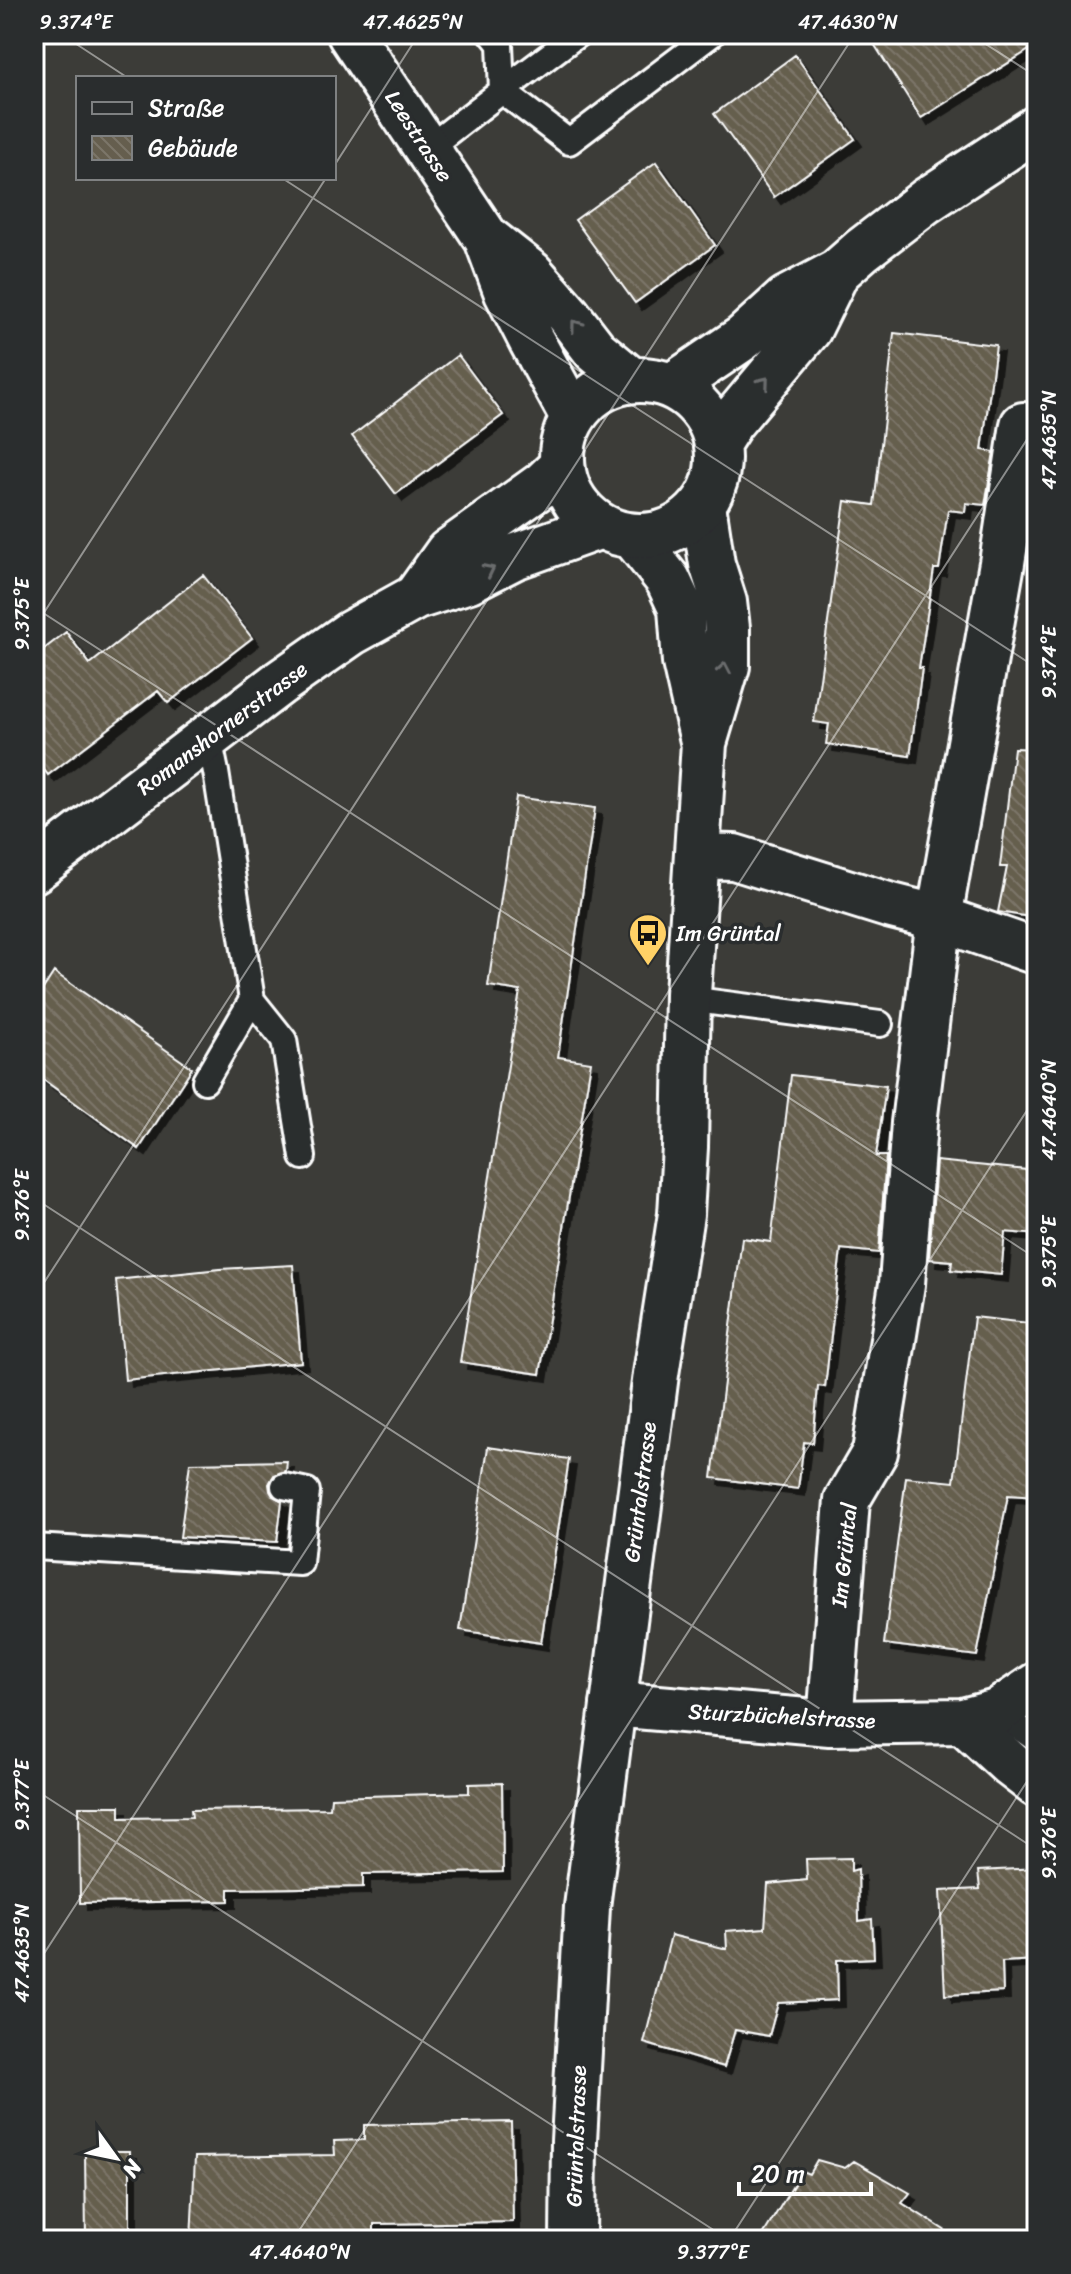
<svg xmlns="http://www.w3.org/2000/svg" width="1071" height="2274" font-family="Sriracha,sans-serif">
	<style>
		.building { fill: url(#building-back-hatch); stroke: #fff; stroke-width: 2; filter: url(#shadow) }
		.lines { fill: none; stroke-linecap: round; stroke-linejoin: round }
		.lane-casing { stroke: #fff; stroke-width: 30 }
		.street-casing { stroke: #fff; stroke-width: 50 }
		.secondary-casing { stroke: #fff; stroke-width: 50 }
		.lane { stroke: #2a2d2e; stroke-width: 24 }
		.street { stroke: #2a2d2e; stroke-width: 44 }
		.secondary { stroke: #2a2d2e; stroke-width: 44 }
		.oneway { stroke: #6a6c6d }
		.ticks { fill: none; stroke: #fff; stroke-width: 2; stroke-opacity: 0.45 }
		.labels { text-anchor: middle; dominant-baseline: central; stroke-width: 7; stroke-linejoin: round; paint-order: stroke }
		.street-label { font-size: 22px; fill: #fff; stroke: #2a2d2e }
		.poi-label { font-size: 22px; fill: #fff; stroke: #2a2d2e; text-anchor: start }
		.neatline { fill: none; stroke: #fff; stroke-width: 3 }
		.ticks-label { font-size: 20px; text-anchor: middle; fill: #fff }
	</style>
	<defs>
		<pattern id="building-back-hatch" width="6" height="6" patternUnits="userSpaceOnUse" patternTransform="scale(2)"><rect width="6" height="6" fill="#655e4e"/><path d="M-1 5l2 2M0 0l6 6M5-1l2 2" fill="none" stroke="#7c7669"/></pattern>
		<filter id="shadow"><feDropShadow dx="7" dy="7" stdDeviation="0" flood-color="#0009"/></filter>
	</defs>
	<rect width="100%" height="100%" fill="#3c3c38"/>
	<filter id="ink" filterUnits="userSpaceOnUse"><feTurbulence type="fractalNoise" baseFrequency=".0125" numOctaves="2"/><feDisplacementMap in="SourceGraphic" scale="16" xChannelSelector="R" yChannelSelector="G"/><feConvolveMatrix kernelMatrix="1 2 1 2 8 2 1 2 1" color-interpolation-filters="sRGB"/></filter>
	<g filter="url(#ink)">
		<path class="building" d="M894 34H1037V45L921 118 874 44Z
			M795 55 855 139 774 197 714 114Z
			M656 162 715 245 635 303 575 220Z
			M894 333 996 345 982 450 994 452 985 505 966 503 965 512 948 510 939 569H934L919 668H922L910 756 826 744 829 724 814 722 845 501 874 505Z
			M458 355 503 415 396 494 352 436Z
			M203 575 252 638 168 703 158 691 48 775 34 756V657L66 632 90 664Z
			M1014 748 1037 749V918L998 912 1007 867H1000Z
			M516 797 595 808 558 1057 591 1062 540 1374 460 1362 520 991 488 986Z
			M54 972 192 1068 139 1149 34 1073V1003Z
			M791 1075 886 1086 876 1156H886L879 1253 841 1249 825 1387 818 1386 813 1443 804 1442 798 1489 712 1478 742 1238 771 1242Z
			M936 1161 1037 1171V1235L1005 1232 1001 1275 951 1270 952 1261 929 1259Z
			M293 1265 301 1362 125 1380 116 1280 220 1269Z
			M974 1317 1037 1324V1497L1008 1495 977 1656 884 1644 906 1477 954 1482Z
			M488 1447 569 1459 541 1643 460 1630Z
			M287 1461 286 1471 274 1475 269 1484 270 1491 273 1496 282 1501 277 1542 180 1537 190 1463Z
			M502 1783 503 1872 363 1874V1887L229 1889V1901L80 1903 79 1806H120V1818L192 1817 191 1810 330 1808 331 1797 469 1793V1784Z
			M851 1858V1871L858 1869 859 1921 872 1919 874 1958 837 1960 838 2000 778 2003 769 2036 735 2030 724 2067 644 2043 671 1935 727 1949 726 1931 765 1928 768 1884 807 1880 806 1859Z
			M1037 1868V1960L1002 1962 1003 1992 945 1995 940 1891 980 1889 978 1871Z
			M511 2122 513 2222 374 2224V2237L191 2240 195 2157 335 2155 334 2141 364 2140V2125Z
			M85 2151H130V2240H86Z
			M817 2160 845 2168 854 2161 910 2193 902 2203 960 2240H760L802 2171 809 2174Z"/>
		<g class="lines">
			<defs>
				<path id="lane" d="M578 34 502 91 569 142 712 34
					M428 148 502 91 500 44 492 34
					M688 999 880 1024
					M252 1000 284 1040 303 1157
					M205 1081 252 1000 216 772 209 738
					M34 1547 300 1563 307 1491 284 1486
					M997 1712 1037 1740"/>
				<path id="street" d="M633 536 668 580 681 608 685 662 703 741
					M697 856 734 857 888 905 939 918 1002 563 1023 425
					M613 1704 830 1723 963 1721 997 1712 1037 1685
					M963 1721 1011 1765 1037 1785
					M830 1723 847 1500 875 1452 902 1284 914 1123 939 918 1031 950 1037 948
					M573 2240 574 2141 587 1907 656 1374 681 1214 685 1147 688 994 704 743 727 666V628L724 602 712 564 703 505"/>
				<path id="secondary" d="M350 34 487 239 507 293 531 340 573 417
					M489 240 531 273 568 315 595 350 631 380
					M562 458a78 78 0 1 1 156 0a78 78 0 1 1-156 0Z
					M672 386 743 338 786 299 837 272 862 250 926 201 1037 128
					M717 444 731 422 809 329 837 272
					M416 597 448 552 543 484 562 466
					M34 870 278 684 351 633 416 597 469 580 514 557 601 526"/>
			</defs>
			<use href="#lane" class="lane-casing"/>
			<use href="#street" class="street-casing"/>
			<use href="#secondary" class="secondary-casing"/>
			<use href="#lane" class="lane"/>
			<use href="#street" class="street"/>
			<use href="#secondary" class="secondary"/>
		</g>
		<defs><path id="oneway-chevron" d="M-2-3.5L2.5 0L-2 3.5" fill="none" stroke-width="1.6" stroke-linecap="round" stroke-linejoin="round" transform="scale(2)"/></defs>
		<g class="oneway">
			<use href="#oneway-chevron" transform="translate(576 325) rotate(-127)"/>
			<use href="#oneway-chevron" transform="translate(764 382) rotate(-50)"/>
			<use href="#oneway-chevron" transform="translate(489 570) rotate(-27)"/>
			<use href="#oneway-chevron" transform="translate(724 668) rotate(-80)"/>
		</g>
	</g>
	<path class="ticks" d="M61 34 128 78M970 34 1037 77M334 166 419 34M282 178 1037 668M34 607 1037 1259M34 628 326 178M34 1198 1037 1850M34 1298 855 34M34 1789 729 2240M34 1969 1037 424M293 2240 1037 1095M729 2240 1037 1766"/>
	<defs>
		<symbol id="bus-pin" viewBox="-11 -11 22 30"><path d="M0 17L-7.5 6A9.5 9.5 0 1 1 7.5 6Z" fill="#ffd166" stroke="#2a2d2e"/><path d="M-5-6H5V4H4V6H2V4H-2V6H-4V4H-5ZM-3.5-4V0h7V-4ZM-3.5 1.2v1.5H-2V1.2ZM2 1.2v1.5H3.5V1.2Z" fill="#111"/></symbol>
	</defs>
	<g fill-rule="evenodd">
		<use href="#bus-pin" x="626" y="911" width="44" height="60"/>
	</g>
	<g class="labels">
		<g class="street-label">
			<text transform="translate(419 136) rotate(57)">Leestrasse</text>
			<text transform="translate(222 728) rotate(-37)">Romanshornerstrasse</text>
			<text transform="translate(640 1492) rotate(-83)">Grüntalstrasse</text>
			<text transform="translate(844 1555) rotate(-84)">Im Grüntal</text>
			<text transform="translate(782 1716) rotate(3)">Sturzbüchelstrasse</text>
			<text transform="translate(576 2136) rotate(-88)">Grüntalstrasse</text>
		</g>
		<g class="poi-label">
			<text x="676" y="933">Im Grüntal</text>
		</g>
	</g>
	<rect width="1071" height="2274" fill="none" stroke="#2a2d2e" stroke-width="88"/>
	<rect x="76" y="76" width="260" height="104" fill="#2a2d2e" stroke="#7f8182" stroke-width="2"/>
	<rect x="92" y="102" width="40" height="12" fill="#2a2d2e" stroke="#7f8182" stroke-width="2"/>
	<text x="148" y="116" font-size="24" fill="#ffffff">Straße</text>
	<rect x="92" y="136" width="40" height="24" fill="url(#building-back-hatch)" stroke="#7f8182" stroke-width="2"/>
	<text x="148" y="156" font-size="24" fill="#ffffff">Gebäude</text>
	<g transform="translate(116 2158) rotate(123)" stroke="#2a2d2e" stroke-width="6" paint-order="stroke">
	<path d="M0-6L14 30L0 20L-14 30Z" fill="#ffffff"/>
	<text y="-12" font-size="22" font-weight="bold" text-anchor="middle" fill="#ffffff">N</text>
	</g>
	<path d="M739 2182v12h132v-12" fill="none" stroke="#ffffff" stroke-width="4"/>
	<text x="751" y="2182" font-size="24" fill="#ffffff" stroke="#2a2d2e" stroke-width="6" paint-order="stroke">20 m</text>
	<rect x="44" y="44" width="983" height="2186" class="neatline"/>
	<g class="ticks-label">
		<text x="76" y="29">9.374°E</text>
		<text x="413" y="29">47.4625°N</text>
		<text x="848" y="29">47.4630°N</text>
		<text transform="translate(1049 440) rotate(-90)" y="7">47.4635°N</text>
		<text transform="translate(22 614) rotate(-90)" y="7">9.375°E</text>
		<text transform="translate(1049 662) rotate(-90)" y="7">9.374°E</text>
		<text transform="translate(1049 1110) rotate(-90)" y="7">47.4640°N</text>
		<text transform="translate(22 1205) rotate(-90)" y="7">9.376°E</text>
		<text transform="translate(1049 1252) rotate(-90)" y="7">9.375°E</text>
		<text transform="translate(22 1795) rotate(-90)" y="7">9.377°E</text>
		<text transform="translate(1049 1843) rotate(-90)" y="7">9.376°E</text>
		<text transform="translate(22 1953) rotate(-90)" y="7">47.4635°N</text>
		<text x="300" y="2259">47.4640°N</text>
		<text x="713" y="2259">9.377°E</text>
	</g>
</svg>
